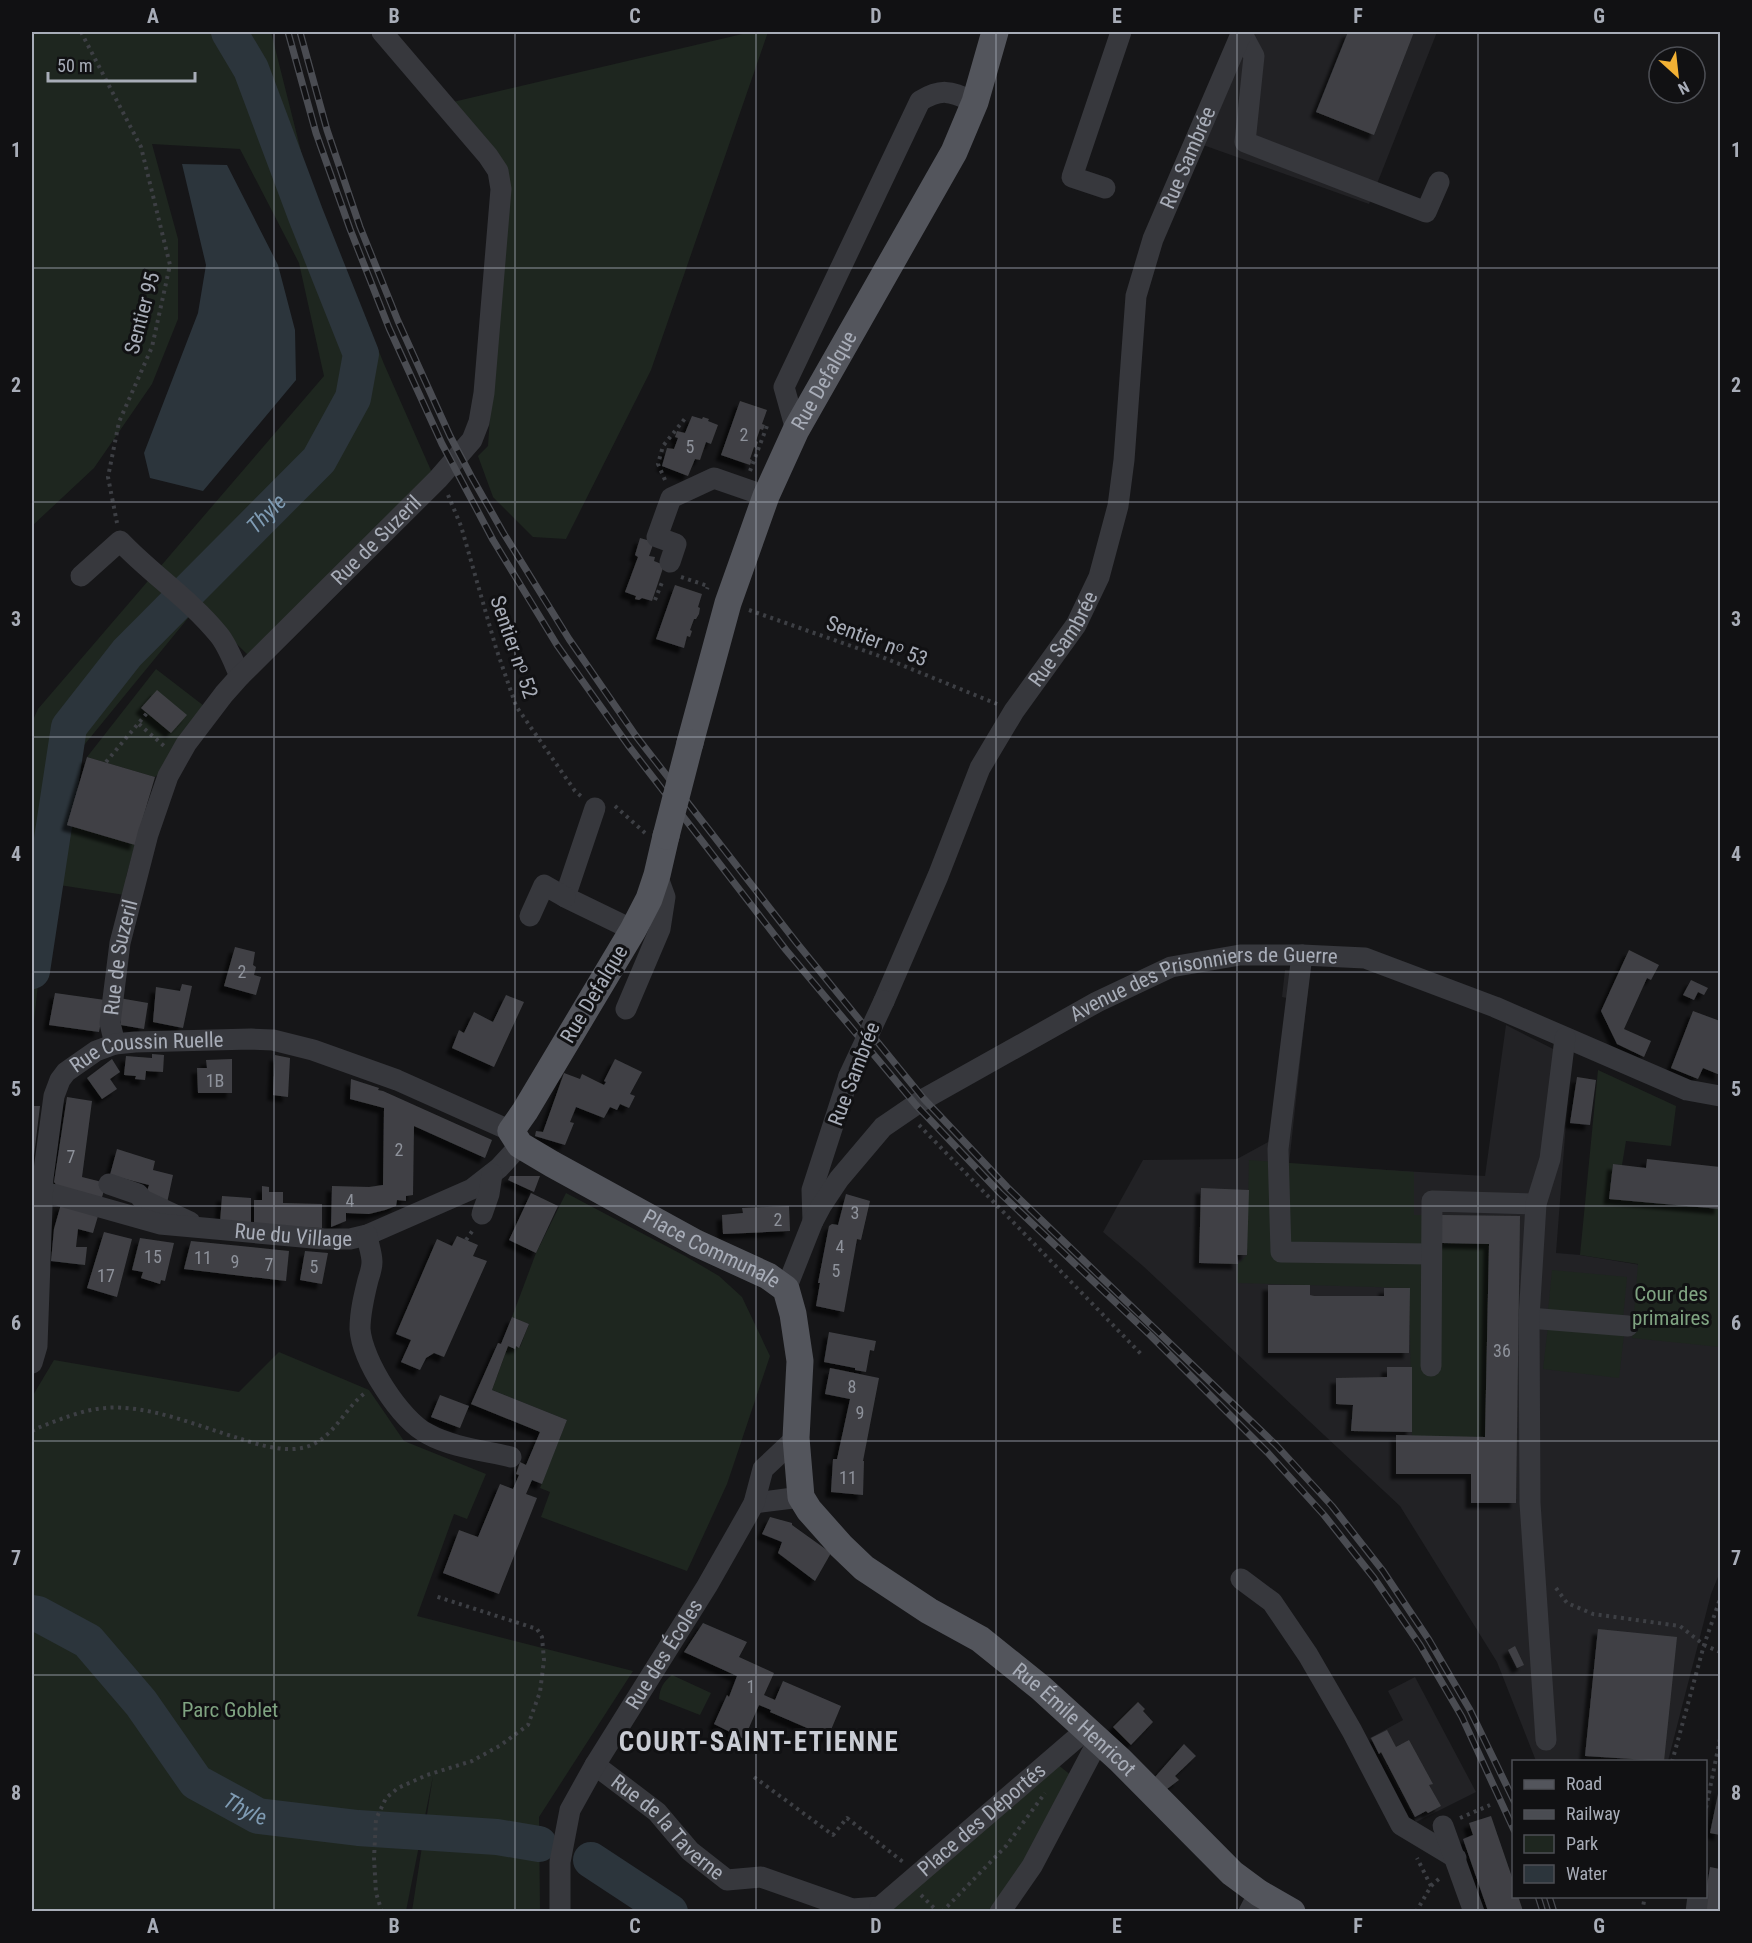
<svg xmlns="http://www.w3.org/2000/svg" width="1752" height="1943" font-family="'Roboto Condensed',sans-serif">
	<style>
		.built { fill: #222225 }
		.green { fill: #1e261f }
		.water { fill: #2c353c }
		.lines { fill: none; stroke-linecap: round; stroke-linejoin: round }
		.river { stroke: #2c353c; stroke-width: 36 }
		.building { fill: #404145; filter: url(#shadow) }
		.path { stroke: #3d3f44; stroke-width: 4; stroke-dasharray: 3 4.5; stroke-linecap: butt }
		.minor { stroke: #37383d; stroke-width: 21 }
		.major { stroke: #53555c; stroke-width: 27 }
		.rail-casing { stroke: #4a4c52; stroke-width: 7 }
		.rail { stroke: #111113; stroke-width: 4.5; stroke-dasharray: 14; stroke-linecap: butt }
		.minor-bridge { stroke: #37383d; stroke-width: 21 }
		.major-bridge { stroke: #53555c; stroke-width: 27 }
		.grid { fill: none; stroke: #a8adb8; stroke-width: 1.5; stroke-opacity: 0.55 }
		.labels { text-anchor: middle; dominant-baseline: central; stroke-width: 6; stroke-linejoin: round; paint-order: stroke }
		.number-label { font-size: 18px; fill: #8e929b }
		.street-label { font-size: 21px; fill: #a8adb8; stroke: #111113 }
		.park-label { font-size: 21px; fill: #7fa381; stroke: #111113 }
		.water-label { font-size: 22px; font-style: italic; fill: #7f9bb3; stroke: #111113 }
		.district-label { font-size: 27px; font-weight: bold; letter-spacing: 1.5px; fill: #c9ccd4; stroke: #111113 }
		.neatline { fill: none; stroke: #a8adb8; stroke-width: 2 }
		.grid-label { font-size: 20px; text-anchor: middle; font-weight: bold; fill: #a8adb8 }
	</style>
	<defs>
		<filter id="shadow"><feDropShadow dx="-5.5" dy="5.5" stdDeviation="1.5" flood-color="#0009"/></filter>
	</defs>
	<rect width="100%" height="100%" fill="#161618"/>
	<path class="built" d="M1251 32H1437L1369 204 1203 145Z
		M1285 970 1310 971 1289 1164 1485 1176 1506 1025 1571 1058 1556 1253 1580 1255 1720 1278V1572L1711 1594 1668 1761H1536L1497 1662 1400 1506 1143 1266 1103 1232 1143 1160 1237 1159 1270 1141 1287 998 1282 997Z
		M1415 1677 1476 1792 1416 1822 1370 1738 1403 1720 1388 1691Z"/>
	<path class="green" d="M32 32H271L305 167 384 364 433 475 250 657 198 606 80 750 53 845 32 1040V722L38 709 324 376 299 263 240 149 152 144 178 239V319L152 384 94 468 32 526Z
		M751 32H768L651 370 566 539 533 537 493 497 478 456 488 446 507 169 453 102Z
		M156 669 208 709 159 774 155 777 87 757Z
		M67 825 135 845 126 877 127 886 125 895 59 885Z
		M1598 1070 1676 1106 1671 1146 1626 1141 1622 1165 1613 1164 1610 1199 1720 1209V1204V1347L1632 1338 1638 1264 1580 1255Z
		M1249 1160 1414 1172V1215H1442V1243L1489 1244 1485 1437 1412 1436 1409 1288 1237 1283 1238 1264 1247 1255Z
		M566 1193 685 1256 719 1276 742 1297 770 1356 727 1484 687 1571 541 1517 550 1492 540 1488 567 1420 492 1390 508 1346 514 1349 516 1346 520 1347 529 1324 512 1317 536 1253Z
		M1552 1270 1627 1277 1623 1319 1548 1311Z
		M1548 1326 1624 1335 1619 1378 1543 1369Z
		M279 1352 369 1390 404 1441 486 1474 467 1519 454 1514 417 1616 633 1671 539 1817 540 1911H412L433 1776 406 1911H32V1397L54 1360 239 1392Z
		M672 1675 711 1693 700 1715 659 1699C660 1688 663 1682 672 1675Z
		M1052 1760 1077 1780 1000 1911 884 1912Z"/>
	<path class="water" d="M182 164 227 165 278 265 295 330 296 380 203 491 150 478 144 453 198 313 206 265Z"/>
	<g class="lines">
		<g class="river">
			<path id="s1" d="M32 971 69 727 127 653 319 460 353 398 361 354 306 216 251 69 229 32"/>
			<path id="s2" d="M32 1613 38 1614 88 1641 141 1703 196 1782 258 1816 358 1828 497 1837 539 1844"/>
			<path d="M591 1860 670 1912"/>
		</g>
	</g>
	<path class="building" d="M1348 32H1414L1374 135 1316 112Z
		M740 401 767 410 762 424 765 425 763 430 760 429 756 441 758 442 756 448 754 447 750 459 752 460 750 465 721 455Z
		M692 416 702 419 703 417 709 419 708 421 718 425 711 444 706 442 700 460 695 459 688 476 662 466 667 448 674 449 678 438 675 437 677 431 685 433Z
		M640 538 654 542 649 556 655 557 654 561 664 565 652 601 642 598 639 600 635 599 636 596 625 592 638 557 635 555Z
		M675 585 702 594 698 607 700 608 699 614 696 619H694L690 630 692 631 690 637 687 636 684 648 656 639Z
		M157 690 187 715 171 733 141 708Z
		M87 757 155 777 135 845 67 825Z
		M235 947 255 952 253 965 256 967 254 975 261 977 256 995 224 986Z
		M1629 950 1659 965 1651 980 1647 978 1624 1029 1651 1041 1644 1057 1617 1044 1601 1011Z
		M1691 980 1708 988 1704 995 1698 992 1694 1000 1683 995Z
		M182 984 192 986 183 1028 153 1022 156 987 180 991Z
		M55 993 105 1000 99 1032 49 1025Z
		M506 995 524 1002 494 1067 452 1048 459 1030 464 1033 474 1012 493 1022Z
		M119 998 148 1003 144 1029 121 1025Z
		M1693 1011 1720 1021V1075L1703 1068 1698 1079 1671 1068Z
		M152 1054 164 1055 163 1072 146 1071 145 1080 135 1079 136 1076 124 1075 126 1056 152 1058Z
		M275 1055 290 1058 288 1097 273 1095Z
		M112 1059 120 1072 110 1079 117 1089 102 1099 87 1078Z
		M232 1059V1093H198L197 1068H207L206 1060Z
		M615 1059 642 1072 630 1094 635 1096 629 1108 620 1104 617 1110 610 1107 604 1118 576 1107 570 1122 574 1123 565 1145 535 1136 536 1131 543 1132 564 1073 580 1079 582 1074 604 1085 606 1082 604 1081Z
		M1577 1077 1596 1080 1590 1125 1570 1123Z
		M351 1079 379 1088 378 1090 383 1091 492 1140 485 1158 414 1126 413 1195 406 1196V1201L397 1200 396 1206 385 1210 369 1214 346 1213V1221L331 1227 332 1186 369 1187 383 1185 384 1108 350 1099Z
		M67 1097 92 1101 82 1177 106 1183 101 1201 58 1187 54 1182Z
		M32 1106H40L33 1164H32Z
		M117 1149 155 1161 153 1170 173 1175 167 1203 146 1194 149 1185 110 1175Z
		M1647 1159 1720 1167V1209L1609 1199 1613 1164 1646 1168Z
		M510 1176H540L534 1192 508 1180Z
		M262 1186 269 1187V1192H283V1203L322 1204V1228L254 1226V1200H262Z
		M1201 1188 1249 1190 1247 1255H1237L1238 1264 1199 1263Z
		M531 1193 558 1206 536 1253 509 1240Z
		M846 1194 870 1201 861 1240 857 1239 844 1312 816 1306 820 1283H818L829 1226 832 1224 838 1225Z
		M222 1196 251 1198V1224L220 1223Z
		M61 1204 98 1216 93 1233 78 1229 76 1247H87L85 1265 51 1261 54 1229Z
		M789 1206 790 1231 723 1234 722 1215 743 1213 742 1208Z
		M1442 1215 1520 1216 1516 1503H1471V1474H1396V1435L1485 1437 1489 1244 1442 1243Z
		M104 1232 132 1239 117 1297 87 1288Z
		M457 1236 478 1245 473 1256 487 1261 444 1357 434 1353 426 1358 420 1370 401 1362 411 1340 396 1334 437 1239 452 1246Z
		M140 1238 174 1243 165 1281 161 1280 160 1284 141 1278 143 1272 132 1270Z
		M191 1241 289 1251 286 1281 184 1269Z
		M305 1251 328 1253 322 1284 300 1280Z
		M1268 1285H1310V1295L1314 1296H1384V1288H1410L1409 1353H1268Z
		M512 1317 529 1324 519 1348 516 1346 515 1349 508 1346 492 1390 567 1420 542 1484 532 1480 526 1494 537 1498 499 1594 443 1573 459 1530 478 1537 500 1484 513 1489 519 1475 516 1474 520 1462 526 1465 540 1432 471 1404 498 1343 501 1344Z
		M829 1332 876 1341 874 1351 870 1350 866 1372 855 1370V1368L824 1362Z
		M1387 1367H1412V1432L1351 1431 1353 1405 1336 1404V1378L1387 1377Z
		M830 1368 879 1378 863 1461H864L863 1495 831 1492 833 1459H837L850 1399 825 1394Z
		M440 1395 469 1406 460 1428 431 1417Z
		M770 1517 792 1523V1525L831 1553 815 1581 778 1553 782 1542 762 1534Z
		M703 1623 747 1642 739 1657 774 1673 764 1695 775 1700 783 1681 841 1706 828 1737 770 1712 771 1710 759 1705 744 1739 714 1724 727 1695 729 1697 737 1676 684 1652Z
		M1598 1629 1677 1637 1664 1761 1585 1756Z
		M1515 1646 1524 1665 1517 1668 1508 1650Z
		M1138 1702 1145 1709 1143 1711 1153 1722 1131 1745 1113 1727Z
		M1387 1730 1396 1747 1409 1740 1433 1784 1429 1785 1441 1806 1428 1813 1426 1811 1415 1817 1381 1752 1379 1754 1371 1738Z
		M1184 1744 1196 1756 1175 1776 1179 1780 1167 1789 1155 1777Z
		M1719 1789H1720V1835L1710 1833Z
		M1491 1816 1514 1883V1896H1518L1523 1911H1488L1463 1839 1473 1835 1469 1823Z
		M1710 1867 1720 1869V1911H1703Z"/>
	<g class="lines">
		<path class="path" d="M81 32 141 147 170 265 152 347 119 422 108 477 117 523
			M750 471 767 426
			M665 480 658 464 663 446 687 416
			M448 495 461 526 496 648 516 706 575 791 582 797
			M681 577 708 586 707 589
			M655 600 663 580
			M749 610 882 657 997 704
			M139 724 164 746
			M106 762 147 713
			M615 806 645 833
			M919 1125 1142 1355
			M466 1240 473 1230
			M32 1431C41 1426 51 1423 61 1419 75 1414 90 1409 105 1408 147 1404 198 1426 238 1438 259 1445 288 1454 309 1446 334 1437 345 1408 365 1393
			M1556 1588 1567 1603 1593 1614 1680 1626 1704 1645 1720 1652
			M1672 1762 1704 1645 1720 1599
			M754 1777 833 1835 847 1818 903 1862
			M1706 1808 1720 1739
			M1460 1818 1490 1805
			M1431 1886 1442 1876
			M921 1895 938 1912
			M382 1912 376 1893 374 1858 376 1819 386 1798 398 1788 427 1775 472 1761 501 1745 528 1725 540 1692 544 1660 542 1637 537 1629 435 1596
			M942 1912 1006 1846 1045 1793
			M1416 1912 1431 1886 1417 1858
			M1642 1912 1645 1896"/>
		<g class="minor">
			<path d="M1241 32 1254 56 1245 142 1426 212 1439 182"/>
			<path d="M1105 188 1072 177 1121 32"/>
			<path d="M796 430 784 387 920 101C943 87 951 92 975 102"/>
			<path d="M670 562 676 544 657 537 671 498 714 478 766 496"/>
			<path d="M81 576 120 541C151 574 190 599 219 635 228 646 234 663 240 676"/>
			<path d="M595 808 565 897 633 930"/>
			<path d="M530 916 544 885 565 897"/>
			<path d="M1302 955 1278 1149 1281 1252 1431 1254"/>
			<path id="s3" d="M884 1001 938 876 980 768 1014 711 1076 625 1099 577 1118 506 1124 460 1136 296 1153 239 1242 32"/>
			<path d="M626 1009 660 929 665 897 657 875"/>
			<path id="s4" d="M115 1044 110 1023 120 943 148 834 168 776 186 744 224 694 240 676 438 479 472 440 479 422 484 393 501 189 498 171 488 156 382 32"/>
			<path d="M109 1184 138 1194 143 1200 190 1222"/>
			<path id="s5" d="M43 1193 57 1195 160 1224 324 1239H350L367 1235 472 1189 499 1168 520 1145"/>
			<path d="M482 1214 489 1194 492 1174"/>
			<path d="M813 1221 812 1190 849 1076"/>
			<path d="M367 1235C368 1244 372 1253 372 1262 372 1268 370 1274 368 1280 364 1296 360 1312 360 1329 362 1360 400 1420 428 1434 451 1447 486 1451 511 1457"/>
			<path id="s6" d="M786 1289 813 1221 821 1206 839 1179 883 1127 924 1099 1097 1002 1171 967 1240 955H1302L1365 958 1495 1007 1687 1090 1720 1096"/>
			<path d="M1529 1318 1628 1326"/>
			<path id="s7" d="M32 1363 37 1346 43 1178 54 1096 60 1080 66 1072 96 1051 115 1044 135 1042 251 1039 273 1040 313 1050 397 1080 511 1131"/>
			<path d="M1431 1366 1432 1201 1536 1204"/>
			<path d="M754 1503 801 1497"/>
			<path d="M1241 1579 1272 1602 1308 1655 1352 1731 1401 1825 1456 1858"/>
			<path d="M1546 1740 1530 1503 1529 1318 1536 1204 1550 1159 1565 1038"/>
			<path id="s8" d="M595 1765 657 1812 690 1851 727 1880 761 1877 852 1909 880 1907"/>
			<path d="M1443 1826 1474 1912"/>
			<path id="s9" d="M880 1907 1087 1729"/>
			<path id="s10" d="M560 1912V1862L570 1810 595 1765 707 1586 748 1514 754 1503 763 1469 796 1438"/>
			<path d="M1000 1912 1032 1866 1098 1741"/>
			<path d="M1249 1912 1259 1893"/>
			<path d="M1696 1912 1698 1896"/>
		</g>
		<g class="major">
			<path id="s11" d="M690 743 728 603 766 496 796 430 954 152 975 102 995 32"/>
			<path id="s12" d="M666 836 657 875 649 899 633 930 525 1111 511 1131 520 1145 552 1164 696 1243 768 1276 786 1289 793 1314 800 1361 796 1438 801 1497 809 1510 841 1546 864 1568 929 1611 980 1639 1041 1688 1120 1760 1232 1873 1259 1893 1292 1912"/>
		</g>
		<defs>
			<path id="rail" d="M288 32 316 133 350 229 389 328 442 444 493 540 557 645 628 745 786 950 916 1105 1000 1193 1151 1336 1268 1453 1324 1515 1374 1578 1420 1645 1462 1717 1514 1830
				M300 32 327 130 360 227 398 321 450 436 471 476 504 534 569 639 636 736 796 942 924 1099 1007 1187 1276 1445 1332 1506 1383 1571 1429 1640 1470 1710 1514 1801
				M1538 1896 1543 1912
				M1549 1896 1554 1912"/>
		</defs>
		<use href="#rail" class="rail-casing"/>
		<use href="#rail" class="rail"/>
		<path class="minor-bridge" d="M849 1076 884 1001"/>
		<path class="major-bridge" d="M666 836 690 743"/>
	</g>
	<path class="grid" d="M274 32V1912M515 32V1912M756 32V1912M996 32V1912M1237 32V1912M1478 32V1912M32 268H1720M32 502H1720M32 737H1720M32 972H1720M32 1206H1720M32 1441H1720M32 1675H1720"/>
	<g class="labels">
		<g class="number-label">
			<text x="744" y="434">2</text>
			<text x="690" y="446">5</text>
			<text x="242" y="971">2</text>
			<text x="215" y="1080">1B</text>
			<text x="399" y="1149">2</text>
			<text x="71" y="1156">7</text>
			<text x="350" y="1200">4</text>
			<text x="855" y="1212">3</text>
			<text x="778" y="1219">2</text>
			<text x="840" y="1246">4</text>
			<text x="153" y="1256">15</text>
			<text x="203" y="1257">11</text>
			<text x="235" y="1261">9</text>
			<text x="269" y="1264">7</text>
			<text x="314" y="1266">5</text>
			<text x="836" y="1270">5</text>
			<text x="106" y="1275">17</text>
			<text x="1502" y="1350">36</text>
			<text x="852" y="1386">8</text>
			<text x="860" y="1412">9</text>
			<text x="848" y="1477">11</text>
			<text x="751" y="1686">1</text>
		</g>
		<g class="street-label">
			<text stroke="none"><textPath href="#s3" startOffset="910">Rue Sambrée</textPath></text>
			<text transform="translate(142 313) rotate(-75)">Sentier 95</text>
			<text stroke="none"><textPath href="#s11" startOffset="388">Rue Defalque</textPath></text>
			<text stroke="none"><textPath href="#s4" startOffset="592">Rue de Suzeril</textPath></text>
			<text stroke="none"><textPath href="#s3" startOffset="406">Rue Sambrée</textPath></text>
			<text transform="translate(877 641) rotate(21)">Sentier nᵒ 53</text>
			<text transform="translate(514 647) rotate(71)">Sentier nᵒ 52</text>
			<text stroke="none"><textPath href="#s4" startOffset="88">Rue de Suzeril</textPath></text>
			<text stroke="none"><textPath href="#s6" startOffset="549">Avenue des Prisonniers de Guerre</textPath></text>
			<text transform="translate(594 994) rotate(-59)">Rue Defalque</text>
			<text stroke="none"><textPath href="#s7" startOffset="382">Rue Coussin Ruelle</textPath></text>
			<text transform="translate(854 1074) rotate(-69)">Rue Sambrée</text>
			<text stroke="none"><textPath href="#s5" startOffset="255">Rue du Village</textPath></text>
			<text stroke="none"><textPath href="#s12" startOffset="570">Place Communale</textPath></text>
			<text stroke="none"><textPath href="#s10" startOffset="285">Rue des Écoles</textPath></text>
			<text stroke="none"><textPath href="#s12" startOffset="1220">Rue Émile Henricot</textPath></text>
			<text stroke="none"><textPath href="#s9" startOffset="134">Place des Déportés</textPath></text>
			<text stroke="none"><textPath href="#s8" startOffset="96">Rue de la Taverne</textPath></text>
		</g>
		<g class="park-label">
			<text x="1671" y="1294">Cour des<tspan x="1671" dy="24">primaires</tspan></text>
			<text x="230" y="1710">Parc Goblet</text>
		</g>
		<g class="water-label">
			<text stroke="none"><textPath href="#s1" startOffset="538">Thyle</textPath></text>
			<text stroke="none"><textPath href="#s2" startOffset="297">Thyle</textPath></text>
		</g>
		<g class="district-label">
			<text x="759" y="1742">COURT-SAINT-ETIENNE</text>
		</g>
	</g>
	<rect width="1752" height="1943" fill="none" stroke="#111113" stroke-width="66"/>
	<rect x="1512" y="1760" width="195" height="138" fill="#111113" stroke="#4d4f55" stroke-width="1.5"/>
	<rect x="1524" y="1780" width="30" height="9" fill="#53555c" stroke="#4d4f55" stroke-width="1.5"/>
	<text x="1566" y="1790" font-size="18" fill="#a8adb8">Road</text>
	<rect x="1524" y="1810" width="30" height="9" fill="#4a4c52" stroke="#4d4f55" stroke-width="1.5"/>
	<text x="1566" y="1820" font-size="18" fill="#a8adb8">Railway</text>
	<rect x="1524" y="1835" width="30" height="18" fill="#1e261f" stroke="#4d4f55" stroke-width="1.5"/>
	<text x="1566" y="1850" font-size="18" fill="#a8adb8">Park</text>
	<rect x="1524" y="1865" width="30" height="18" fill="#2c353c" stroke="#4d4f55" stroke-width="1.5"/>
	<text x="1566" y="1880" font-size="18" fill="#a8adb8">Water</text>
	<g transform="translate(1677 75) rotate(153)"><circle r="28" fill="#111113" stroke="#4d4f55" stroke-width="1.5"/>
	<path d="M0-4.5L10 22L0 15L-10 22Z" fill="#f2b134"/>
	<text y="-9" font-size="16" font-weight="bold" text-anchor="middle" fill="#a8adb8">N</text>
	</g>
	<path d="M48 72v9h147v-9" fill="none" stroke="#a8adb8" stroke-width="3"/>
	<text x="57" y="72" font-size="18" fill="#a8adb8" stroke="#111113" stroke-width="4.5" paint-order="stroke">50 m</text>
	<rect x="33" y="33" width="1686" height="1877" class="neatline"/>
	<g class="grid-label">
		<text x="153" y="23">A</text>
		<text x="394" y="23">B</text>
		<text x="635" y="23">C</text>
		<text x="876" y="23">D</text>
		<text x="1117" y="23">E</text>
		<text x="1358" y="23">F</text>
		<text x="1599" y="23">G</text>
		<text x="16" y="157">1</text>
		<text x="1736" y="157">1</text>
		<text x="16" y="392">2</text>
		<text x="1736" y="392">2</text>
		<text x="16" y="626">3</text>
		<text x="1736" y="626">3</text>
		<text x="16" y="861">4</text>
		<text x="1736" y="861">4</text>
		<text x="16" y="1096">5</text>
		<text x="1736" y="1096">5</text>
		<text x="16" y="1330">6</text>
		<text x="1736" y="1330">6</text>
		<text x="16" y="1565">7</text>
		<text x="1736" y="1565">7</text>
		<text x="16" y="1800">8</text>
		<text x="1736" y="1800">8</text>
		<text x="153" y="1933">A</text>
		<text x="394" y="1933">B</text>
		<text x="635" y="1933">C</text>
		<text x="876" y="1933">D</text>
		<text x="1117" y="1933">E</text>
		<text x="1358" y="1933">F</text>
		<text x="1599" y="1933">G</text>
	</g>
</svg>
